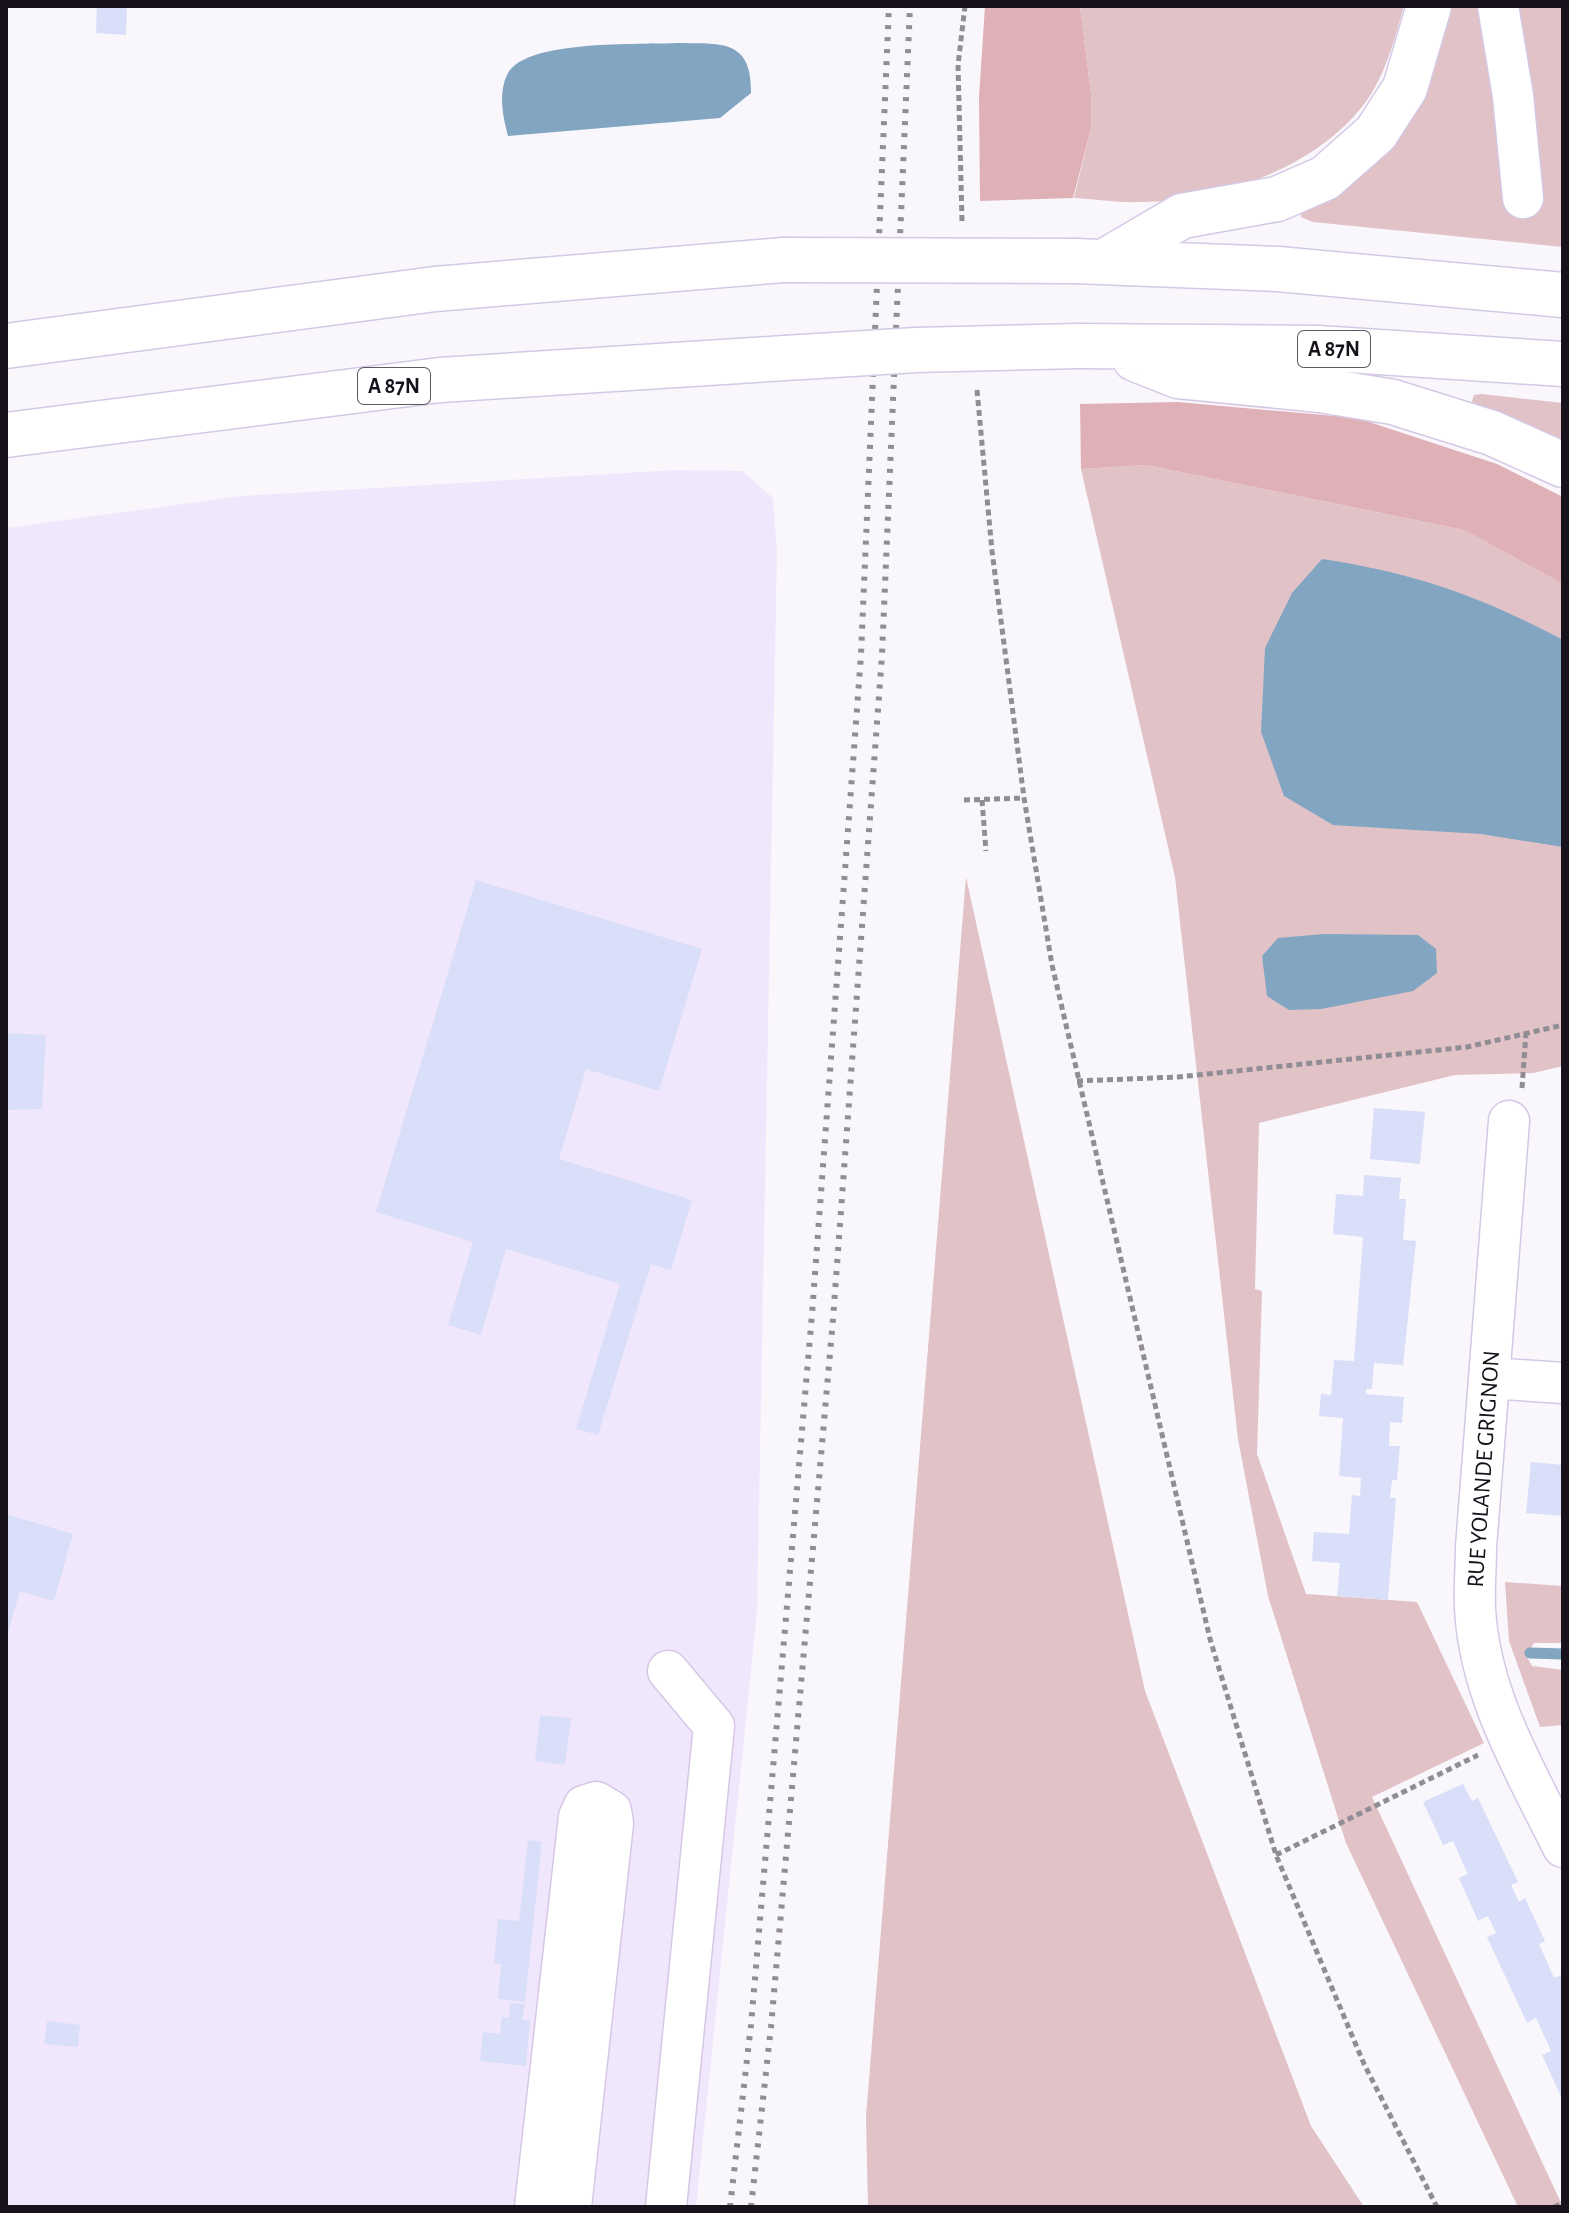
<svg xmlns="http://www.w3.org/2000/svg" width="1569" height="2213" font-family="'Alegreya Sans',sans-serif">
	<style>
		.built { fill: #f1e7fd }
		.green { fill: #e1c2c6 }
		.forest { fill: #e0b0b7 }
		.water { fill: #82a6c2 }
		.lines { fill: none; stroke-linecap: round; stroke-linejoin: round }
		.stream { stroke: #82a6c2; stroke-width: 11 }
		.building { fill: #d9dff8 }
		.minor-casing { stroke: #d5c8e5; stroke-width: 43 }
		.highway-casing { stroke: #d5c8e5; stroke-width: 47 }
		.path { stroke: #918d95; stroke-width: 5; stroke-dasharray: 6 4; stroke-linecap: butt }
		.minor { stroke: #fff; stroke-width: 40 }
		.highway { stroke: #fff; stroke-width: 44 }
		.rail { stroke: #918d95; stroke-width: 6; stroke-dasharray: 4 8; stroke-linecap: butt }
		.highway-bridge-casing { stroke: #d5c8e5; stroke-width: 47; stroke-linecap: butt }
		.highway-bridge { stroke: #fff; stroke-width: 44 }
		.labels { text-anchor: middle; dominant-baseline: central; stroke-width: 7; stroke-linejoin: round; paint-order: stroke }
		.shield { fill: #fff; stroke: #5d5960; stroke-width: 2 }
		.shield-label { font-size: 22px; font-weight: bold; fill: #17121c }
		.street-label { font-size: 24px; fill: #17121c; stroke: #fff }
	</style>
	<rect width="100%" height="100%" fill="#f9f6fc"/>
	<path class="built" d="M675 470 742 471 773 498 777 551 757 1612 696 2207H6V528L242 496Z"/>
	<path class="green" d="M1080 6H1404C1394 40 1385 79 1361 108 1312 169 1219 201 1141 202 1119 203 1096 199 1074 198L1091 128V94Z
		M1447 6H1563V247L1313 222 1301 217 1299 207Z
		M1482 394 1563 403V445L1477 409 1472 401 1474 395Z
		M1146 465 1464 530 1563 584V1066L1533 1073 1455 1075 1259 1123 1255 1289 1262 1291 1257 1454 1306 1594 1417 1602 1484 1743 1372 1797 1563 2207H1518L1346 1843 1268 1596 1238 1439 1175 877 1081 469Z
		M966 877 1145 1691 1311 2126 1364 2207H868L866 2117Z
		M1505 1582 1563 1586V1643H1534L1526 1655 1532 1666 1563 1670V1725L1540 1727 1509 1641Z"/>
	<path class="forest" d="M985 6H1080L1091 94V128L1073 198 980 201 979 97Z
		M1178 402 1357 418 1497 464 1563 497V584L1464 530 1146 465 1081 469 1080 404Z"/>
	<path class="water" d="M677 43C720 44 752 38 751 93L720 118 508 136C503 117 498 94 507 75 523 39 640 45 677 43Z
		M1322 559C1415 573 1480 596 1563 640V847L1481 834 1333 825 1284 796 1261 732 1265 648 1292 593Z
		M1324 934 1418 935 1436 949 1437 973 1413 991 1321 1009 1289 1010 1267 996 1262 956 1278 938Z"/>
	<g class="lines">
		<path class="stream" d="M1530 1653 1563 1654"/>
	</g>
	<path class="building" d="M97 6H127L126 35 96 33Z
		M476 880 702 949 659 1091 586 1069 559 1159 692 1200 671 1270 651 1264 598 1435 576 1429 620 1284 506 1249 481 1335 448 1325 473 1242 376 1212Z
		M6 1033 46 1035 42 1109 6 1110Z
		M1374 1108 1425 1112 1420 1164 1370 1159Z
		M1364 1175 1401 1178 1399 1199H1406L1403 1240 1416 1241 1403 1365 1374 1363 1372 1389H1366V1394L1404 1397 1402 1423 1390 1422 1389 1446H1400L1397 1480H1392L1390 1498H1396L1388 1600 1337 1596 1340 1563 1312 1561 1314 1532 1349 1534 1352 1495 1360 1496 1361 1478 1339 1476 1343 1418 1319 1416 1321 1394 1331 1395 1334 1360 1354 1361 1363 1237 1333 1234 1336 1194 1363 1196Z
		M1531 1462 1563 1465V1516L1526 1513Z
		M6 1514 73 1534 54 1601 20 1591 7 1636Z
		M540 1715 571 1718 565 1765 535 1761Z
		M1463 1784 1472 1801 1478 1798 1518 1882 1511 1885 1519 1902 1525 1898 1545 1941 1539 1944 1554 1978 1562 1975 1563 1978V2101L1542 2055 1551 2051 1536 2018 1527 2023 1487 1937 1496 1933 1488 1916 1478 1921 1459 1878 1468 1874 1460 1857 1453 1841 1443 1845 1423 1802Z
		M528 1840 542 1842 525 2002 498 1999 501 1964 494 1963 498 1919 519 1921Z
		M510 2003 525 2004 522 2020H530L526 2066 480 2061 483 2032 500 2034 502 2017 509 2018Z
		M47 2021 80 2025 78 2047 44 2044Z"/>
	<g class="lines">
		<defs>
			<path id="minor" d="M1498 6 1513 96 1523 198
				M1509 1121 1476 1547C1476 1567 1474 1588 1475 1608 1479 1694 1526 1772 1563 1847
				M1490 1378 1563 1383
				M535 2207 579 1817 584 1806 596 1802 611 1811 613 1823 571 2207
				M666 2207 714 1726 668 1671"/>
			<path id="highway" d="M1107 260 1182 216 1277 199 1325 178 1376 133 1405 88 1429 6
				M1075 261 1278 269 1563 295
				M6 346 435 289 783 260
				M1078 346 1318 348 1563 364
				M1135 359 1178 376 1320 390 1393 402 1492 433 1563 465
				M6 435 440 380 785 358"/>
		</defs>
		<use href="#minor" class="minor-casing"/>
		<use href="#highway" class="highway-casing"/>
		<path class="path" d="M962 221 958 65 965 6
			M977 390 992 551 1024 798 1052 965 1210 1639 1276 1855 1364 2064 1437 2207
			M964 800 1024 798
			M982 800 986 851
			M1077 1081 1178 1077 1467 1047 1563 1025
			M1522 1088 1526 1033
			M1276 1855 1478 1755
			M1554 2207 1563 2203"/>
		<use href="#minor" class="minor"/>
		<use href="#highway" class="highway"/>
		<path class="rail" d="M730 2207 751 2025 812 1314 861 655 889 6
			M751 2207 771 2027 833 1319 882 655 910 6"/>
		<defs>
			<path id="highway-bridge" d="M783 260 1075 261
				M785 358 916 350 1078 346"/>
		</defs>
		<use href="#highway-bridge" class="highway-bridge-casing"/>
		<use href="#highway-bridge" class="highway-bridge"/>
	</g>
	<g class="labels">
		<g class="shield">
			<rect x="1298" y="331" width="72" height="36" rx="6"/>
			<rect x="358" y="368" width="72" height="36" rx="6"/>
		</g>
		<g class="shield-label">
			<text x="1334" y="349">A 87N</text>
			<text x="394" y="386">A 87N</text>
		</g>
		<g class="street-label">
			<text transform="translate(1484 1469) rotate(-86)">RUE YOLANDE GRIGNON</text>
		</g>
	</g>
	<rect width="1569" height="2213" fill="none" stroke="#17121c" stroke-width="16"/>
</svg>
